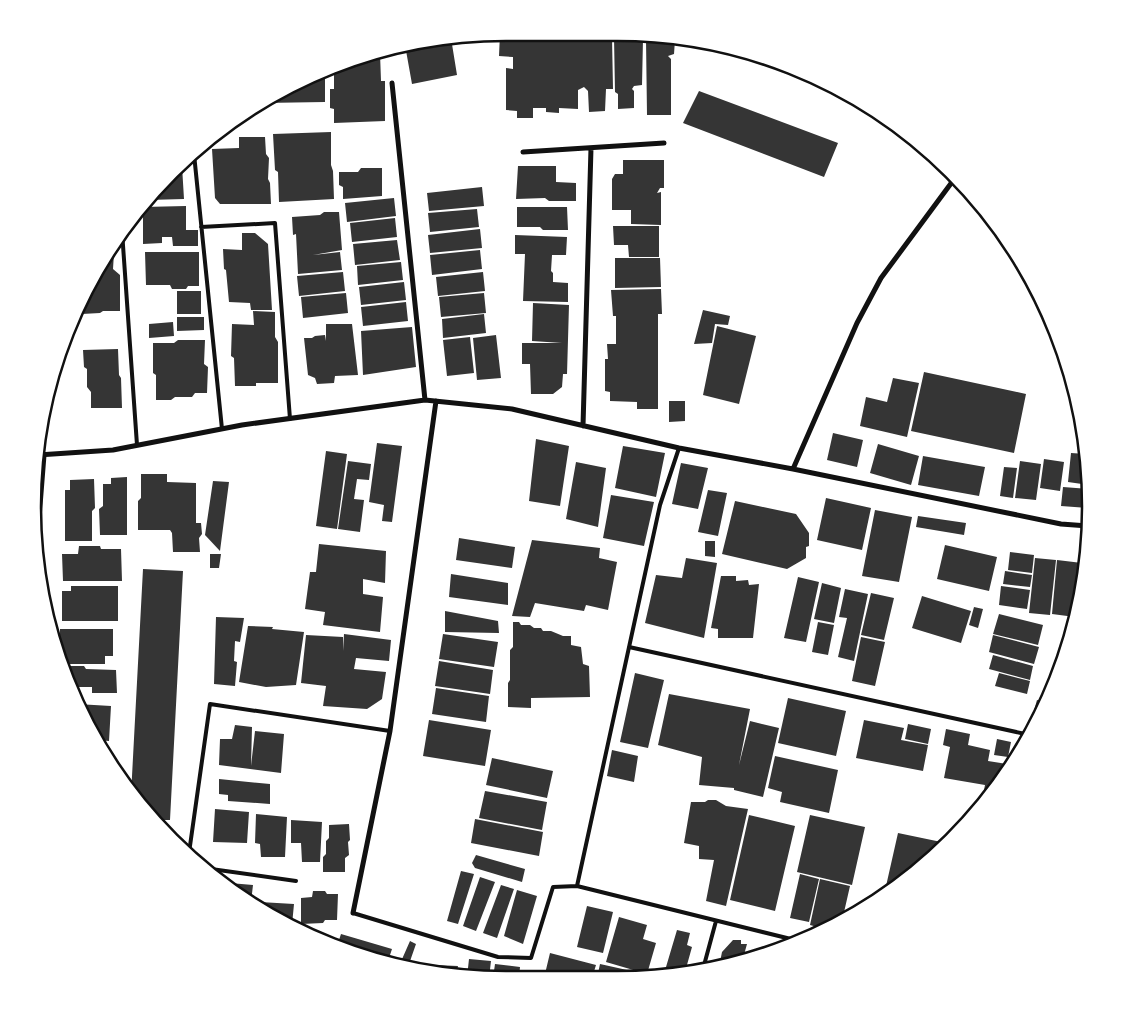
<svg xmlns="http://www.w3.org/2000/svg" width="1123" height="1012" font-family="Merriweather,serif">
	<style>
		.building { fill: #353535 }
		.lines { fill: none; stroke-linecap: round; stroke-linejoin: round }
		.service { stroke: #111; stroke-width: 4 }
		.minor { stroke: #111; stroke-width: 5 }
		.rim { fill: none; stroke: #111; stroke-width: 2.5 }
	</style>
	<rect width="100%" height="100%" fill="#fff"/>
	<path class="building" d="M500 33 554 35V38H586V36L612 37 613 89H606L605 111 589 112 588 91 584 87 578 90V109L559 108V113L546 112V108H533V118H517V111L506 110V68L513 69V57L499 56Z
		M614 37 643 39 642 85 634 86 632 89 634 91V108L618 109V94L615 92Z
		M451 38 457 75 412 84 405 45 413 42Z
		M646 39 675 40 674 54 668 56 671 59V115H647Z
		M687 41 709 42 723 47H686Z
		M380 53 381 81H385V121L334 123V109L330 108V89H334V69Z
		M325 72V102L262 103 297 81Z
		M699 91 838 143 824 177 683 123Z
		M331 132V165L333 171 334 199 279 202 278 172 275 170 273 134Z
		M239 137H265L266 154 269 158 268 179 270 183 271 204H220L215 198 212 149 239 148Z
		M623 160H664V188H660L657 193 661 192V225L631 224V210H612V179L615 174H623Z
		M182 166 184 199 148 200Z
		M518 166H556V182L576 183V201H549L545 198 516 199Z
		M361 168H382V196L343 199V187L339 185V172H358Z
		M482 187 484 206 429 211 427 193Z
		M394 198 396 216 347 222 345 203Z
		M186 206V230H198V246H173L172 237H162V243L143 244V207Z
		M517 207H567L568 230H543L540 227H517Z
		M477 209 479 227 430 232 428 213Z
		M324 212H339L342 250 313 255 340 252 342 270 298 274 296 234 293 235 292 217 320 215Z
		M395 218 397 237 352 242 350 223Z
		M613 226H659V257H629L628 245H614Z
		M480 229 482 248 430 253 428 235Z
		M242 233H255L268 244 272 310H251L250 303 229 302 226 270 224 269 223 249 242 250Z
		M515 235 567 237 566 255H552L551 271 553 273V282L568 283V302L523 301 525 254H515Z
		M397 240 400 260 355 265 353 244Z
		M480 250 482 269 432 275 430 255Z
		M109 252 114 253 113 269 120 275V311H103L100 313 82 314V296Z
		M145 252H199V286H188L186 289H172L170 285H146Z
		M615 258H660L661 287 615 288Z
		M401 262 403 280 358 285 357 266Z
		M343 272 345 291 299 296 297 276Z
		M483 272 485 291 438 296 436 277Z
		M404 282 406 300 361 305 359 287Z
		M661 289 662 314H658V409H637V402L610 401V392L605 391V359H608L607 344H616V316H613L611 290Z
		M177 291H201V314H177Z
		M346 293 348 313 303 318 301 297Z
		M484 293 486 313 441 317 439 297Z
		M406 302 408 321 363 326 361 307Z
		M533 303 569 305 567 374H563L562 387 553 394H531L530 364H522V343H562L532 341Z
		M703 310 730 316 728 325 715 324 712 343 694 344Z
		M253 311 275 312V337L278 342V383H256V386H235L234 358 231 356 232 324 254 325Z
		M484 314 486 333 443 338 442 319Z
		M177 317H204V330L177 331Z
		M173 322 174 336 149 338V324Z
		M326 324H352L358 375 335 376 334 383 317 384 315 378 308 375 304 338H312L315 336 325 335 326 341Z
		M717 326 756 336 739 404 703 395Z
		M412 327 416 367 363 375 361 331Z
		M496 335 501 378 477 380 473 338Z
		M470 337 474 373 447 376 443 340Z
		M178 340H205L204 364 208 367 207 393H195L192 397H175L171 400H156V375L153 373V343H174Z
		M118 349 119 375 121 378 122 408H91V392L87 387V369L84 367 83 350Z
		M924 372 1026 394 1014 453 911 431Z
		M893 378 919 383 907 437 860 426 866 397 887 402Z
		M669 401H685V421L669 422Z
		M833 433 863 440 857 467 827 460Z
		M536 439 569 446 560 506 529 501Z
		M377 443 402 446 392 522 382 521 384 505 369 502Z
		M878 444 919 456 911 485 870 473Z
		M623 446 665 453 656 497 615 488Z
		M326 451 347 454 337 529 316 526Z
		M1071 453 1086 454 1090 475 1089 485 1068 482Z
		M923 456 985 467 979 496 918 485Z
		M1044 459 1064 462 1060 491 1040 488Z
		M348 461 371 464 369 480 357 479 354 499 364 500 360 532 338 529Z
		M1020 461 1041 464 1036 500 1015 498Z
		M576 462 606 468 598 527 566 519Z
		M681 463 708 468 698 509 672 504Z
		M1004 467 1017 468 1013 498 1000 496Z
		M141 474H167V482L196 483V523H201L202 534 199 538 200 552H173L172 533 170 530H138V501L141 498Z
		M127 477V535H100L99 509 103 506V484H111V478Z
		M94 479 95 508 92 511V541H65V490H70V480Z
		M213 481 229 482 220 551 205 535Z
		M1063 487 1089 489 1088 508 1061 506Z
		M708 490 727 493 718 536 698 532Z
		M611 495 654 502 644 546 603 538Z
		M826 498 871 508 862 550 817 540Z
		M735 501 796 514 809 533V546L806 547V558L787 569 722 554Z
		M875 510 912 517 899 582 862 576Z
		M918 516 966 523 964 535 916 527Z
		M459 538 515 547 512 568 456 560Z
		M532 540 600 548 599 558 617 562 608 610 586 605 584 611 535 603 530 617 512 616Z
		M705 541H715V557L705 556Z
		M319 544 386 551 385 583 363 579V594L383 597 380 632 323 625 325 612 305 609 310 572H316Z
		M945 545 997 557 989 591 937 579Z
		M79 546H100L101 549H121L122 581H63L62 554H78Z
		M1010 552 1034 555 1032 573 1008 570Z
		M210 554H221L219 568H210Z
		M686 558 717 563 704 638 645 623 656 575 682 578Z
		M1035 558 1056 560 1050 615 1029 613Z
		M1057 560 1082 563 1075 617 1052 614Z
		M1083 562H1087L1086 568 1082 588Z
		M143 569 183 571 170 820H162V826L131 795Z
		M1005 571 1032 575 1030 587 1003 584Z
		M451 574 508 583V605L449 597Z
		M721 576H736V581L748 580 749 585 759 584 753 638H718V629L711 628Z
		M798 577 819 582 806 642 784 638Z
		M822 583 841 588 834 623 814 619Z
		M71 586H118V621H62V591H71Z
		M1001 586 1030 590 1027 609 999 605Z
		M845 589 868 594 854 661 838 657 847 618 839 617Z
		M871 593 894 598 884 640 861 635Z
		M922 596 971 611 961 643 912 628Z
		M974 607 983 609 978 628 969 625Z
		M445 611 498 621 499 633 445 632Z
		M999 614 1043 625 1038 645 993 634Z
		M216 617 244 618 240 642 235 641 234 661 237 662 235 686 214 684Z
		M513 622H519L521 625H530L534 628H541L543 631H551L563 636H571V645L581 647 583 664 589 666 590 697 531 698V708L508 707V683L510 680V650L513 647Z
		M818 622 834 625 828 655 812 652Z
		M248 626 273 627 272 629 304 632 296 685 266 687 239 682Z
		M60 629H113V656H105V664H62L60 658Z
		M344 634 391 640 389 661 356 658 354 669 386 672 382 699 367 709 323 706 326 686 301 683 306 635 343 637V651Z
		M443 634 498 642 494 667 439 659Z
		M993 635 1039 647 1034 664 989 652Z
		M861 637 885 642 875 686 852 681Z
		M993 655 1033 666 1030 680 989 669Z
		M439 661 493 670 490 694 435 686Z
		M63 666H84L86 669 116 670 117 693H92V687H71Z
		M635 673 664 680 648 748 620 742Z
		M999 673 1030 681 1027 694 995 686Z
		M436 688 489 696 486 722 432 714Z
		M669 694 750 709 739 765 750 721 779 728 763 797 734 790V788L699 785 702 757 658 745Z
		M788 698 846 711 836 756 778 743Z
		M1037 700 1046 702 1036 722 1031 721Z
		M77 704 111 706 109 741 97 740 81 715Z
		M429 720 491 730 485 766 423 756Z
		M864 720 904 728 901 740 928 745 923 771 856 758Z
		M908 724 931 729 928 744 905 739Z
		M235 725 252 727 251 766 255 731 284 734 281 773 219 765 220 739H232Z
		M946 729 970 734 968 745 990 750 988 761 1007 764 1005 774 992 792 984 790 985 785 944 778 950 747 943 745Z
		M997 739 1011 742 1008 757 994 755Z
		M612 750 638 756 634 782 607 776Z
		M775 756 838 770 829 813 780 802 782 792 768 788Z
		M492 758 553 771 547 798 486 785Z
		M219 779 270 784V804L228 801V795L219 794Z
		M485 791 547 802 542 830 479 818Z
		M708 800H716L726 806 748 809 726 906 706 901 714 860 699 859V846L684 843 691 802H705Z
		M215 809 249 812 247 843 213 842Z
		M256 814 287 817 285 857H261L260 844 255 843Z
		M749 815 795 826 775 911 730 900Z
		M810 815 865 827 852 885 797 872Z
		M475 819 543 832 539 856 471 843Z
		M291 820 322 822 320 862H302L301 843H291Z
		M349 824 350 840 348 842 349 855 345 858V872H323V857L326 854V841L329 838V825Z
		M898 833 946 843 905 882 884 895Z
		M476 855 525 869 522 882 475 868 472 863Z
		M461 871 474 874 458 924 447 921Z
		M800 874 819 879 809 922 790 918Z
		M480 877 495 882 476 931 463 926Z
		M820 879 850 886 842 921 828 930 810 925Z
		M218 882 253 885 251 902 248 901Z
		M501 885 514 889 497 938 483 933Z
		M517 890 537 896 523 944 504 936Z
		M313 891H325L327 894H338L337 920H325L323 923 301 924V898L312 897Z
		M260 902 294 904 292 925H287L259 907Z
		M587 906 613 912 603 953 577 947Z
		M619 917 647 925 643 939 656 943 647 974 606 962Z
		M677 930 690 933 687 945 692 947 685 972 666 967Z
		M341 934 392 949 387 964 337 946Z
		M733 940H741V944H747L742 962 719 967 722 952Z
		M410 941 416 944 409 964 458 966 456 975 399 966Z
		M550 953 596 965 592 978H544Z
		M469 959 491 961 489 978 467 977Z
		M495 964 520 967 519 978H493Z
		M600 964 627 970 625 978H597Z"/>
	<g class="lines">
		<path class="service" d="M194 154 222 429
			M201 227 275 223 290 419
			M122 231 137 445
			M629 647 1030 735
			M189 853 210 704 390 731
			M204 868 296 881
			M577 886 660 505 679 448
			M353 913 498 957 531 958 553 887 577 886 799 941
			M703 969 716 921"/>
		<path class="minor" d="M392 83 425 400
			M523 152 664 143
			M583 426 591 148
			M38 455 113 450 242 425 425 400 512 409 679 448 793 469 1061 524 1088 526
			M793 469 857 323 881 278 955 178
			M37 544 44 455
			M353 913 390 731 436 401"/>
	</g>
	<path d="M0 0H1123V1012H0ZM506 41H617A465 465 0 0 1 1082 506V506A465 465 0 0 1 617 971H506A465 465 0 0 1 41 506V506A465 465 0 0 1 506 41Z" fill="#fff" fill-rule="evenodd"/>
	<path class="rim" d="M506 41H617A465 465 0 0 1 1082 506V506A465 465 0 0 1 617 971H506A465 465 0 0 1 41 506V506A465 465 0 0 1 506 41Z"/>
</svg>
